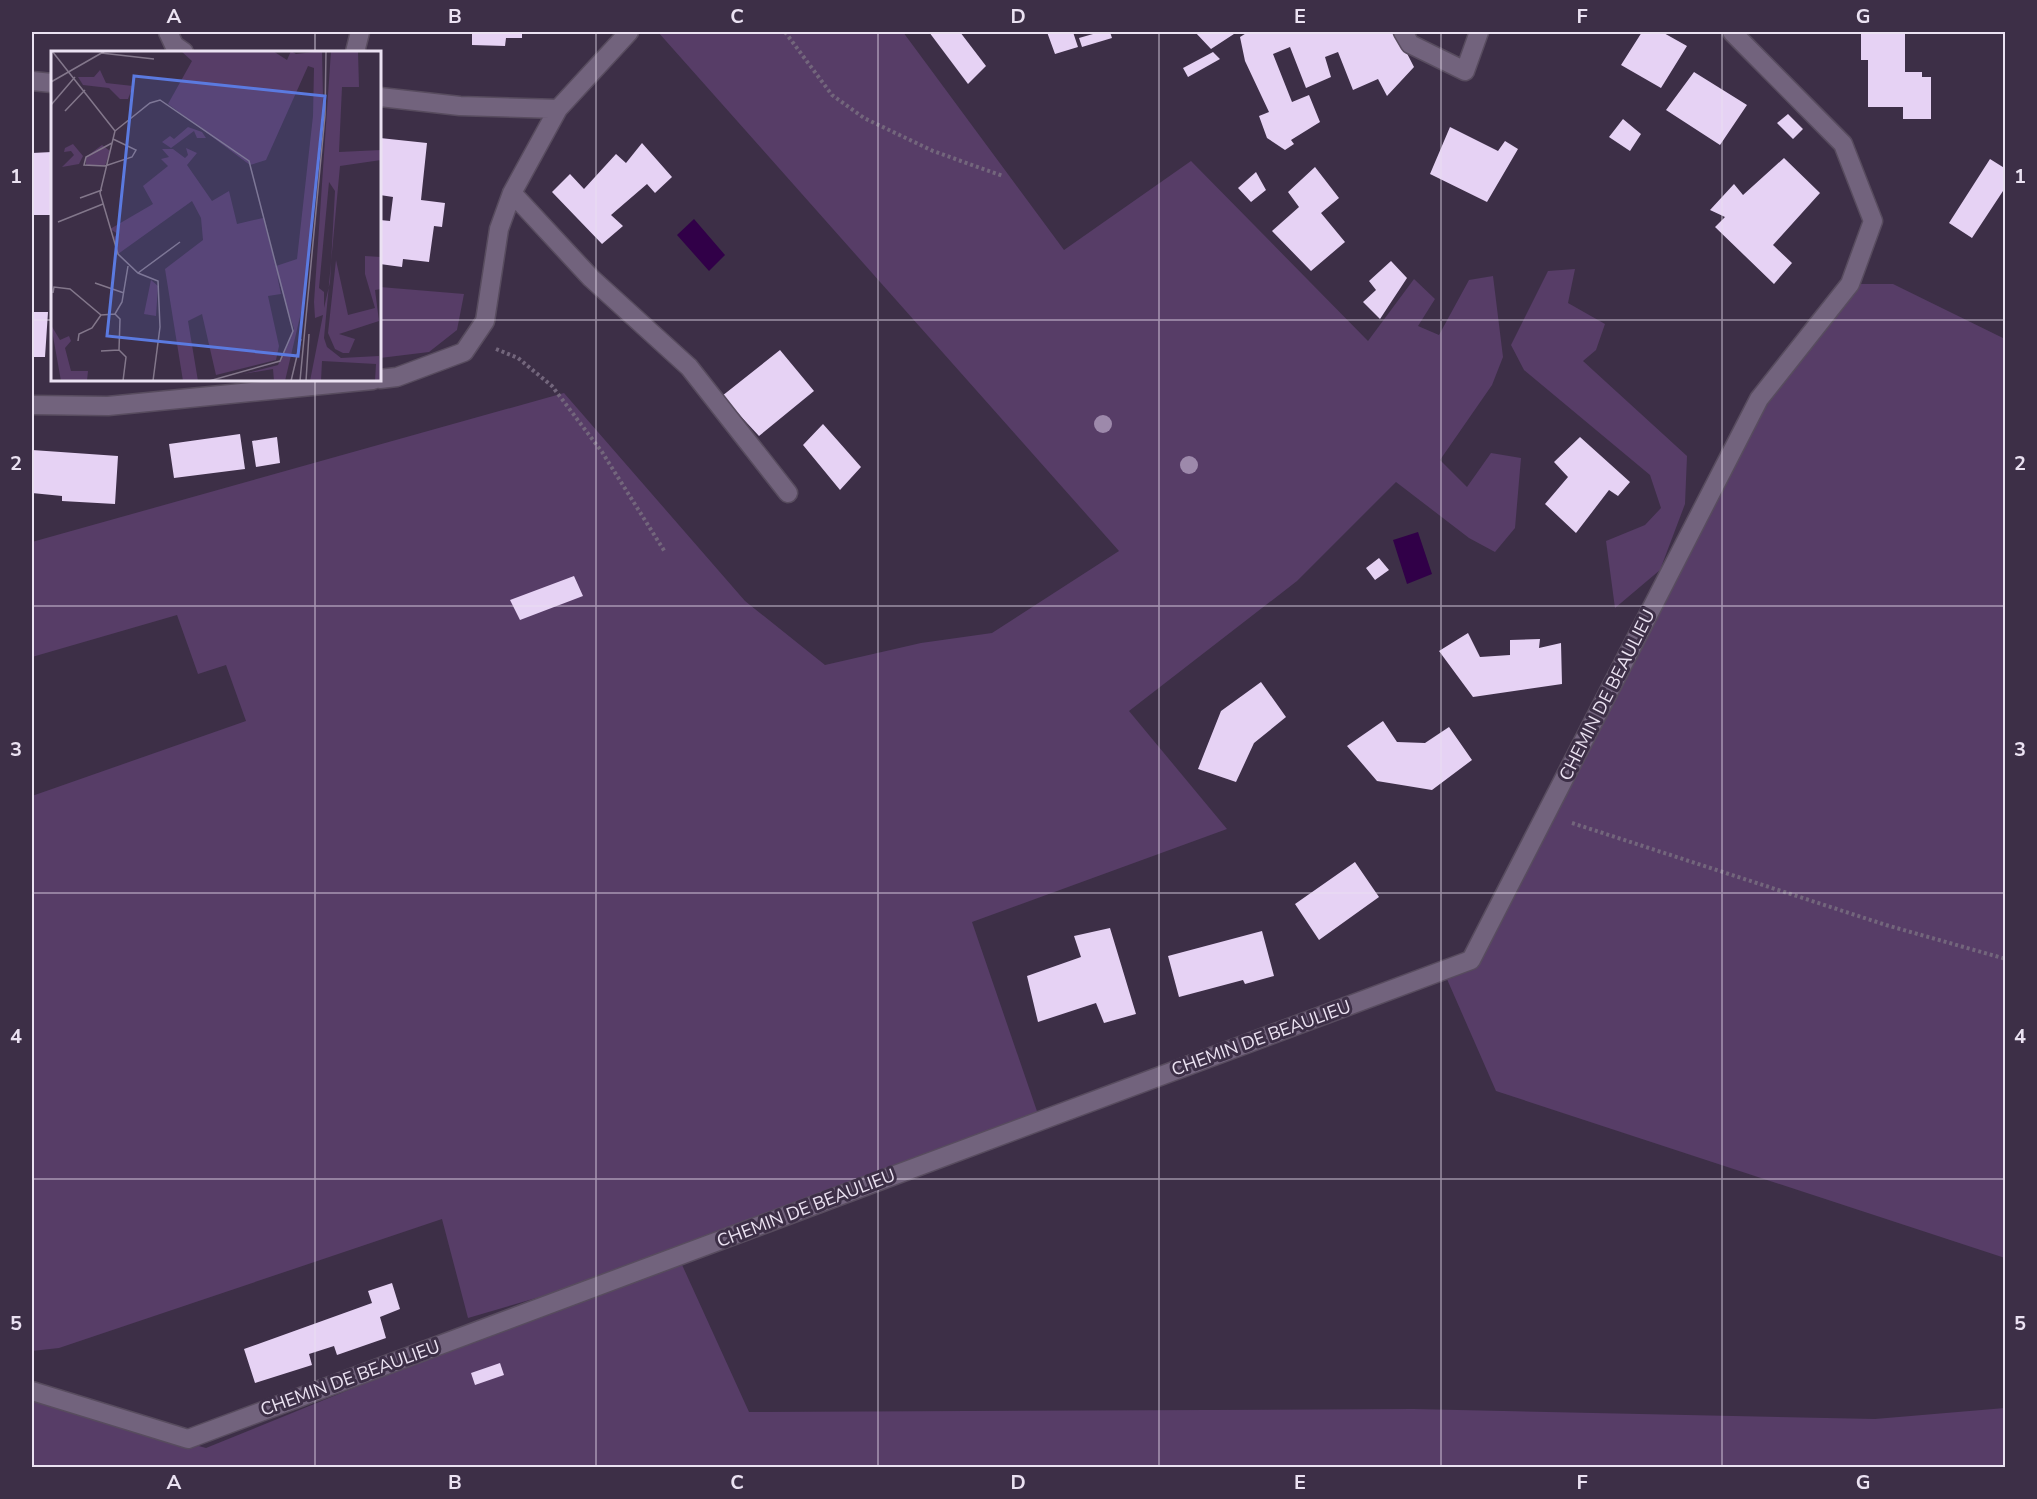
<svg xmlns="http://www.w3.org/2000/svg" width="2037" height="1499" font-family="'Nunito Sans',sans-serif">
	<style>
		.green { fill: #573d67 }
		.water { fill: #310048 }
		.building { fill: #e6d2f4 }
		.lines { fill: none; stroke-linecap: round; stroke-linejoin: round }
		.minor-casing { stroke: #584c5f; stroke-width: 21 }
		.path { stroke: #73667c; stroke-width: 4; stroke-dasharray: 3 3; stroke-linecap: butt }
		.minor { stroke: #72637d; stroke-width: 18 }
		.tree { fill: #9d89ab }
		.grid { fill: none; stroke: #ebe2f2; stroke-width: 1.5; stroke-opacity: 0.55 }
		.labels { text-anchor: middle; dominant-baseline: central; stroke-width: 6; stroke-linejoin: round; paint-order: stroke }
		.street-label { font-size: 18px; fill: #ebe2f2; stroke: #3d2f47 }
		.inset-road { fill: none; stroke: #83778b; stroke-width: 1.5 }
		.view { fill: #5b7ae0; fill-opacity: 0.15; stroke: #5b7ae0; stroke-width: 3 }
		.inset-edge { fill: none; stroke: #ebe2f2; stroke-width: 3 }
		.neatline { fill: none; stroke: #ebe2f2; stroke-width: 2 }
		.grid-label { font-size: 20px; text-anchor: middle; font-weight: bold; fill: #ebe2f2 }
	</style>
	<rect width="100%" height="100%" fill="#3d2f47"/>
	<path class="green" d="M658 32H903L1064 250 1191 161 1368 341 1414 279 1435 299 1418 326 1439 335 1469 280 1493 276 1503 357 1492 385 1440 460 1467 487 1491 453 1521 458 1515 528 1495 552 1469 538 1396 482 1297 581 1129 711 1227 829 972 922 1040 1120 678 1256 749 1412 1413 1409 1875 1419 2005 1408V1467L54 1468 32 1465V1400L206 1448 670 1259 468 1318 442 1219 59 1348 32 1351V796L246 721 226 665 198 674 177 615 32 657V542L564 393 745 601 825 665 921 643 992 633 1119 551Z
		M1575 269 1568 303 1605 324 1596 350 1583 361 1687 456 1685 504 1660 570 1615 608 1606 541 1645 525 1661 508 1650 475 1524 370 1511 345 1548 271Z
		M1850 284H1893L2005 339V1258L1496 1091 1443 970 1471 959 1759 399Z
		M380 287 464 294 457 330 429 352 380 358Z"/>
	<path class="water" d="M694 219 725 255 709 271 677 235Z
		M1418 532 1432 574 1407 584 1393 540Z"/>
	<path class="building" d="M444 32H522V38H506L505 46 472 45V34H444Z
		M929 32H960L986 66 968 84Z
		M1047 32H1073L1078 47 1055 54Z
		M1092 32H1110L1112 38 1082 47 1079 38 1093 34Z
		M1195 32H1237L1211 49Z
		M1248 32H1396L1414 67 1387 96 1378 79 1353 90 1338 52 1325 57 1331 77 1306 88 1290 47 1273 54 1292 102 1309 95 1320 122 1291 140 1294 144 1285 150 1267 138 1259 116 1269 112 1245 61 1240 37Z
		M1642 32H1662L1687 46 1661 88 1621 65Z
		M1861 32H1905V72H1922V77H1931V119H1903V107H1868V60H1861Z
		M1213 52 1220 59 1188 77 1183 68Z
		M1694 72 1747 105 1720 145 1666 110Z
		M1788 114 1803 129 1793 139 1777 123Z
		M1623 119 1641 134 1630 151 1609 137Z
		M1450 127 1498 151 1505 141 1518 149 1487 202 1430 174Z
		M380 138 427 143 421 200 445 203 442 227 434 226 429 262 403 259 402 267 380 264V220L390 221 393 197 380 195Z
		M642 143 672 177 655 193 647 184 611 215 623 226 602 244 552 192 570 174 584 189 616 154 626 163Z
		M52 152V215H32V153Z
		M1784 158 1820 193 1773 245 1792 263 1774 284 1715 227 1725 217 1710 210 1734 184 1743 195Z
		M1990 159 2006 169V192L2003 191 1972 238 1949 223Z
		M1315 167 1339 198 1321 213 1345 242 1311 271 1272 231 1299 207 1288 192Z
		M1256 172 1266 190 1251 202 1238 188Z
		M1391 261 1407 278 1380 319 1363 302 1376 290 1369 281Z
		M32 312H48L45 357H32Z
		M780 350 814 391 759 436 722 396Z
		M823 424 861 467 840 490 803 445Z
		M240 434 245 469 174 478 169 444Z
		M277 437 280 463 256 467 252 441Z
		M1580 437 1630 482 1618 496 1609 490 1576 533 1545 504 1568 477 1554 462Z
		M32 450 118 456 115 504 62 501V496L32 493Z
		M1379 558 1389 570 1375 580 1366 568Z
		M574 576 583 596 520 620 510 600Z
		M1468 633 1480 657 1510 655V640L1540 639 1539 648 1561 643 1562 684 1473 697 1439 651Z
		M1261 682 1286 717 1254 743 1236 782 1198 769 1221 711Z
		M1383 721 1397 742 1425 743 1449 727 1472 760 1432 790 1377 781 1347 746Z
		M1355 862 1379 897 1319 940 1295 904Z
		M1110 928 1136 1014 1104 1023 1096 1003 1038 1022 1027 976 1081 957 1074 936Z
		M1262 931 1274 976 1245 984 1243 980 1179 997 1168 956Z
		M392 1283 400 1309 380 1317 386 1338 337 1355 334 1346 309 1354 312 1365 255 1383 244 1349 372 1303 368 1291Z
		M500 1363 504 1375 475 1385 471 1373Z"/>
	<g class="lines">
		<defs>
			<path id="minor" d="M168 32 174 45 184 52
				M1403 32 1410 44 1465 71 1479 32
				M355 52 360 32
				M32 81 52 83
				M380 97 460 106 558 109
				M512 193 591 278 689 367 788 493
				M380 379 397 377 464 352 485 321 499 229 512 193 558 109 629 32
				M32 405 108 406 373 380
				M32 1391 188 1439 1471 960 1759 399 1850 284 1873 221 1843 144 1732 32"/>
		</defs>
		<use href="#minor" class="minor-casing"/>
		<path class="path" d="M785 32 832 95 864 118 933 151 1003 176
			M496 349 518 358 552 386 602 452 665 552
			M1572 823 1886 925 2006 959"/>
		<use href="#minor" class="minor"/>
	</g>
	<g class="tree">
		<circle cx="1103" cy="424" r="9"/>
		<circle cx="1189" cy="465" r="9"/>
	</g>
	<path class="grid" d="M315 32V52M596 32V1468M878 32V1468M1159 32V1468M1441 32V1468M1722 32V1468M32 320H52M380 320H2006M315 380V1468M32 606H2006M32 893H2006M32 1179H2006"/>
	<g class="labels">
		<g class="street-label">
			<text transform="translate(1607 695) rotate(-63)">CHEMIN DE BEAULIEU</text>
			<text transform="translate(1261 1038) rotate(-20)">CHEMIN DE BEAULIEU</text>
			<text transform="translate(806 1208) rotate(-21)">CHEMIN DE BEAULIEU</text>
			<text transform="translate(350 1378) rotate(-20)">CHEMIN DE BEAULIEU</text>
		</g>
	</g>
	<g transform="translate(51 51)">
		<rect width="330" height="330" fill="#3d2f47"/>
		<path d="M130 0H222L236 9 240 0 245 3 271 0 272 47 255 240 234 330H223L222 318 192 323 227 314 243 278 226 224 230 243 217 245 228 295 225 309 165 324 151 263 137 270 147 330H132L114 218 152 189 150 167 141 150 67 203 63 186 67 183 59 178 102 153 92 135 117 115 110 108 118 106 111 98H122L134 107 137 104 135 97 146 102 136 114 161 150 178 140 186 173 212 167 225 215 246 208 262 65 263 17 257 15 215 109 199 114 117 53 141 10ZM280 0H307L308 36H291L288 101 330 99V109L289 115 273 287 276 296 290 307 328 305 330 330H324L325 313 271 310 270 330H259L272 264 264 267 263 251ZM278 131 284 140 279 231 273 257V241L268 237ZM49 19 55 32 82 35 77 48H69L58 37 32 34 27 26H43ZM137 76 151 81 155 87H146L143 80 120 97 111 91 119 85 123 88ZM22 93 32 105 28 113 11 116 23 104 20 100 13 101 14 97ZM51 94 59 100 54 115 35 114V106ZM314 205 330 206V238L324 239 328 270 288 283 304 288 298 302H292L284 298 277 282 285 209 297 264 324 257 314 223ZM100 229 107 235 105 265 93 263ZM0 274 9 289 18 285 20 290 14 297 20 320H37L36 330H10Z" fill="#573d67" fill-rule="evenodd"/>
		<path class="inset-road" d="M1 0 64 80 49 142 67 203 87 222 107 230 109 276 102 330M50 2 103 8M0 31 54 0M0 54 24 26M14 60 34 39M64 80 99 52 109 49 198 110 242 280 229 310 158 330M61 92 35 106 33 114 54 115 81 106 85 99 62 88M29 147 51 139M7 171 52 153M87 222 129 191M44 232 73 242M2 242 3 236 19 238 50 264 64 263 71 251 77 215M64 263 69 268 68 299 75 306 72 330M27 290 28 283 41 277 50 264M50 300 68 299M240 330 250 288M249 330 274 64 275 0M255 330 258 283"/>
		<path class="view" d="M83 25 274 45 247 305 56 285Z"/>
		<rect width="330" height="330" class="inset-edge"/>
	</g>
	<rect width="2037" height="1499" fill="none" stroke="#3d2f47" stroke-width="66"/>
	<rect x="33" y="33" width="1971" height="1433" class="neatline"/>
	<g class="grid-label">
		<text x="174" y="23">A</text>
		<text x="455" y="23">B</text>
		<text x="737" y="23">C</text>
		<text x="1018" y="23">D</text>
		<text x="1300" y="23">E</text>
		<text x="1582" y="23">F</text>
		<text x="1863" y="23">G</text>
		<text x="16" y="183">1</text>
		<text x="2020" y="183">1</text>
		<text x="16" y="470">2</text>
		<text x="2020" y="470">2</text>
		<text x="16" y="756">3</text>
		<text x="2020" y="756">3</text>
		<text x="16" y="1043">4</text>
		<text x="2020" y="1043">4</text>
		<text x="16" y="1330">5</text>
		<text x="2020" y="1330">5</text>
		<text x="174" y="1489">A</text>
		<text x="455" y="1489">B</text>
		<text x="737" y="1489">C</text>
		<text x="1018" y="1489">D</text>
		<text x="1300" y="1489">E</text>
		<text x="1582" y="1489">F</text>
		<text x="1863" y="1489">G</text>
	</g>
</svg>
